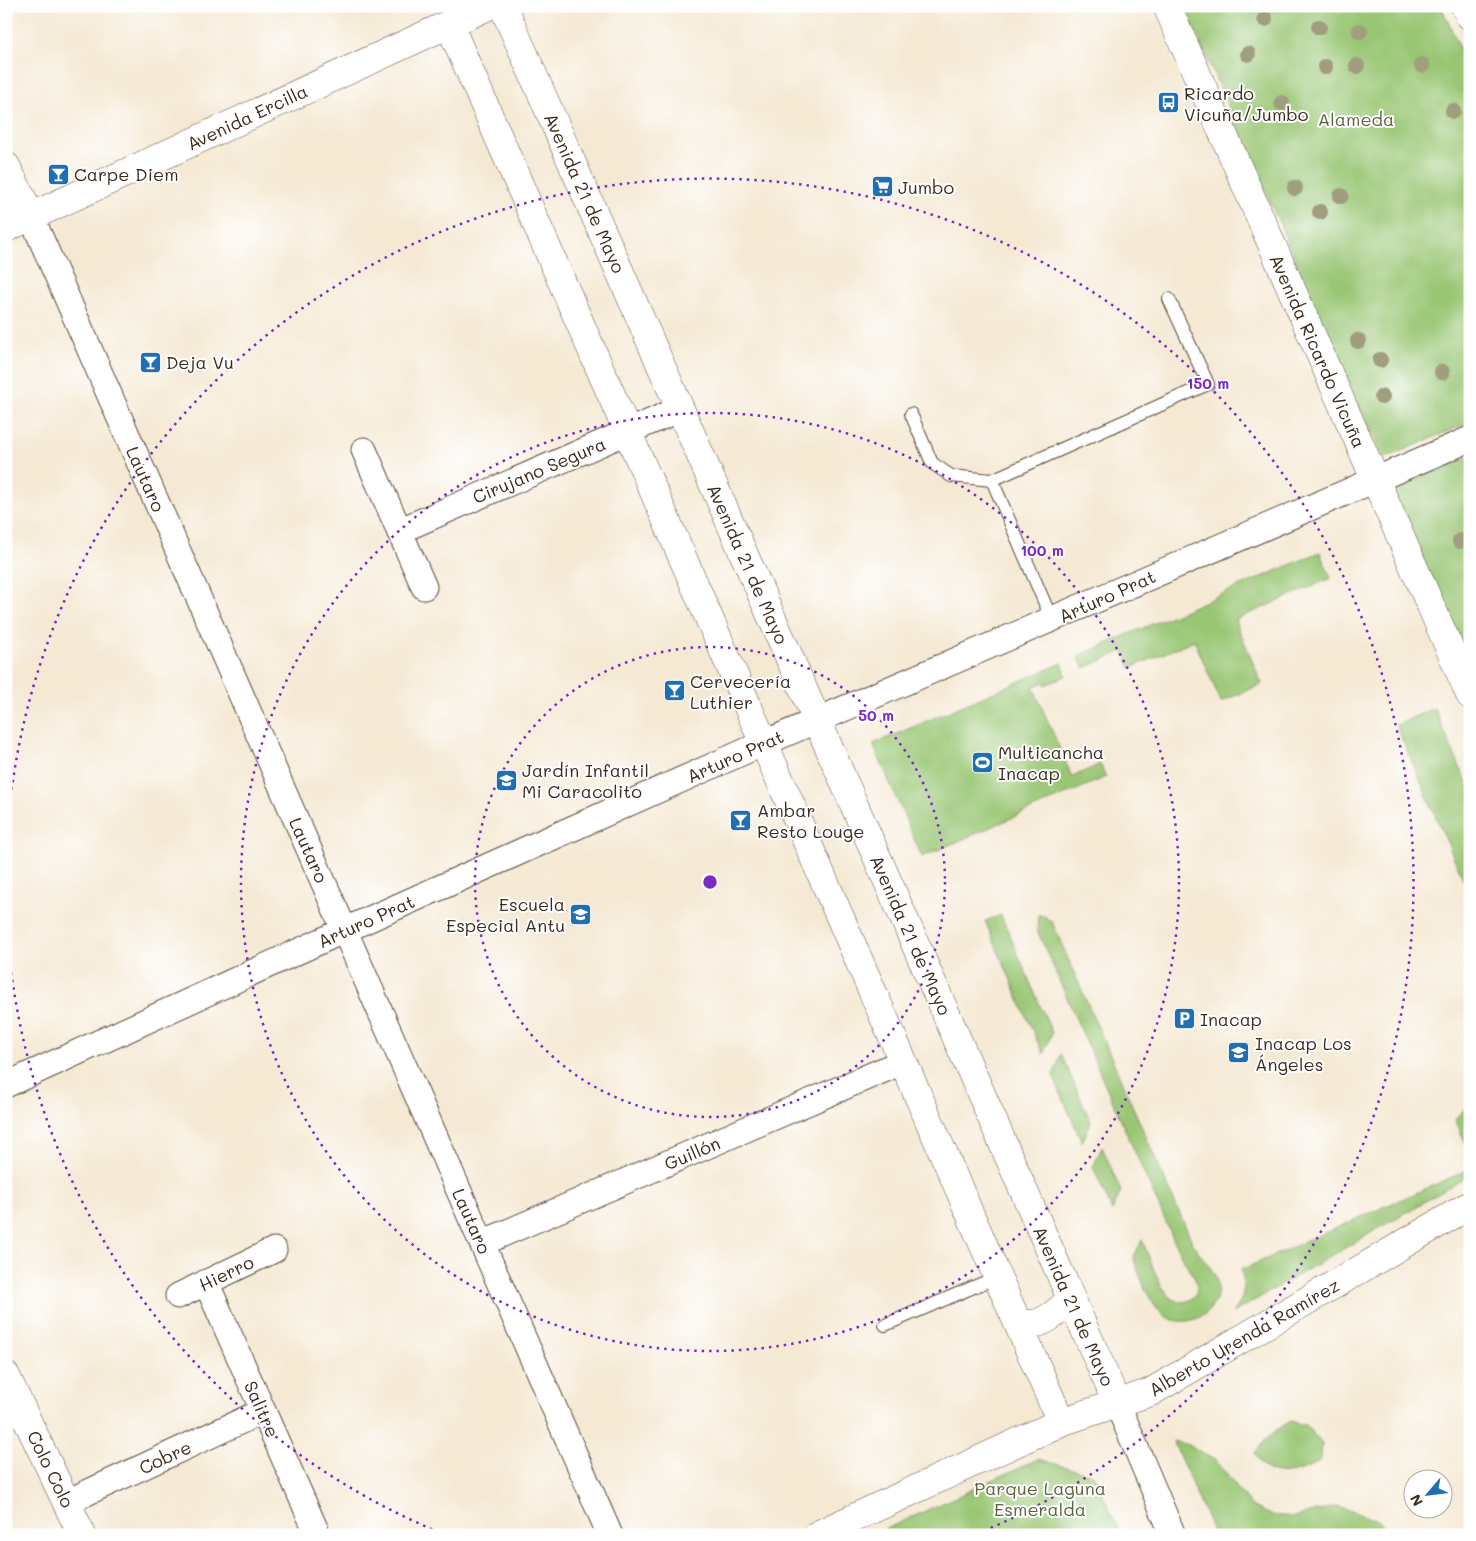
<svg xmlns="http://www.w3.org/2000/svg" width="1476" height="1541" font-family="Mali,sans-serif">
	<style>
		.green { fill: #99c673; stroke: #6a7848 }
		.lines { fill: none; stroke-linecap: round; stroke-linejoin: round }
		.service-casing { stroke: #574739; stroke-width: 14 }
		.minor-casing { stroke: #574739; stroke-width: 27 }
		.tertiary-casing { stroke: #574739; stroke-width: 29 }
		.secondary-casing { stroke: #574739; stroke-width: 29 }
		.primary-casing { stroke: #574739; stroke-width: 29 }
		.service { stroke: #fff; stroke-width: 12 }
		.minor { stroke: #fff; stroke-width: 25 }
		.tertiary { stroke: #fff; stroke-width: 28 }
		.secondary { stroke: #fff; stroke-width: 28 }
		.primary { stroke: #fff; stroke-width: 28 }
		.tree { fill: #a19e80 }
		.ring { fill: none; stroke: #7b2cbf; stroke-width: 2.5; stroke-dasharray: 2.5 5 }
		.labels { text-anchor: middle; dominant-baseline: central; stroke-width: 4; stroke-linejoin: round; paint-order: stroke }
		.poi-label { font-size: 18px; fill: #3b2a1e; stroke: #fff; text-anchor: start }
		.street-label { font-size: 18px; fill: #3b2a1e; stroke: #fff }
		.park-label { font-size: 18px; fill: #5c613c; stroke: #fff }
		.centre { fill: #7b2cbf; stroke: #fff; stroke-width: 2.5 }
		.ring-label { font-size: 15px; text-anchor: middle; font-weight: bold; fill: #7b2cbf; stroke: #fff; stroke-width: 4; stroke-linejoin: round; paint-order: stroke }
	</style>
	<rect width="100%" height="100%" fill="#fff"/>
	<filter id="ink" filterUnits="userSpaceOnUse"><feTurbulence type="fractalNoise" baseFrequency=".02" numOctaves="2"/><feDisplacementMap in="SourceGraphic" scale="10" xChannelSelector="R" yChannelSelector="G"/><feConvolveMatrix kernelMatrix="1 2 1 2 8 2 1 2 1" color-interpolation-filters="sRGB"/></filter>
	<filter id="wash" filterUnits="userSpaceOnUse"><feTurbulence type="fractalNoise" baseFrequency=".0096" numOctaves="4" result="noise"/><feDisplacementMap in="SourceGraphic" scale="20" xChannelSelector="R" yChannelSelector="G"/><feGaussianBlur stdDeviation="1.12" result="paint"/><feColorMatrix in="noise" values="0 0 0 0 0 0 0 0 0 0 0 0 0 0 0 0 0 1.4 0 .05"/><feComposite in="paint" operator="in"/></filter>
	<g filter="url(#wash)">
		<rect width="100%" height="100%" fill="#f5e9d4"/>
		<path class="green" d="M1184 6H1441L1470 71V422L1383 459Z
			M1470 456V670L1390 489Z
			M1320 552 1331 578 1235 620 1262 684 1221 702 1194 640 1131 668 1123 651 1084 668 1078 656Z
			M1062 663 1066 676 1045 685 1043 682 1033 687 1072 777 1100 764 1106 777 922 857 873 744Z
			M1434 708 1470 790V895L1396 725Z
			M1001 915 1052 1033 1043 1054 985 921Z
			M1038 915H1043L1052 922 1193 1244C1200 1256 1214 1268 1217 1282 1224 1315 1180 1335 1158 1310 1146 1296 1140 1275 1133 1258L1142 1240C1150 1257 1155 1279 1167 1293 1171 1298 1176 1302 1183 1302 1187 1301 1191 1300 1193 1297 1206 1283 1184 1264 1179 1252L1037 930Z
			M1061 1054 1091 1122 1082 1142 1053 1076Z
			M1470 1103V1153L1455 1119Z
			M1102 1147 1121 1191 1112 1211 1093 1167Z
			M1470 1169V1175L1233 1313C1244 1299 1246 1287 1241 1270Z
			M1290 1421 1305 1425 1322 1444 1321 1460C1299 1474 1266 1484 1255 1453 1265 1439 1275 1430 1290 1421Z
			M1173 1441 1189 1445 1216 1461 1250 1505 1271 1515 1294 1517 1338 1506 1378 1521 1392 1535H1214Z
			M1038 1459 1094 1475 1121 1535H873Z"/>
	</g>
	<g filter="url(#ink)">
		<g class="lines">
			<defs>
				<path id="service" d="M911 414 932 463 951 476 992 480
					M1052 620 992 480 1208 384 1169 299
					M885 1325 997 1277"/>
				<path id="minor" d="M31 216 610 1535
					M364 450 424 587
					M399 531 680 409
					M6 1085 345 930 748 750 1470 439
					M482 1243 902 1062
					M206 1282 318 1535
					M178 1296 274 1250
					M1117 1403 1173 1535
					M67 1502 263 1411"/>
				<path id="tertiary" d="M503 6 1117 1403
					M449 24 1061 1422
					M1017 1322C1022 1323 1029 1324 1034 1324 1048 1321 1061 1309 1071 1299
					M817 1535 1061 1422 1151 1392 1470 1205"/>
				<path id="secondary" d="M6 166 31 216
					M6 1376 82 1535"/>
				<path id="primary" d="M1167 6 1470 695
					M1465 6 1470 16
					M6 228 488 6"/>
			</defs>
			<use href="#service" class="service-casing"/>
			<use href="#minor" class="minor-casing"/>
			<use href="#tertiary" class="tertiary-casing"/>
			<use href="#secondary" class="secondary-casing"/>
			<use href="#primary" class="primary-casing"/>
			<use href="#service" class="service"/>
			<use href="#minor" class="minor"/>
			<use href="#tertiary" class="tertiary"/>
			<use href="#secondary" class="secondary"/>
			<use href="#primary" class="primary"/>
		</g>
		<g class="tree">
			<circle cx="1265" cy="19" r="8"/>
			<circle cx="1319" cy="27" r="8"/>
			<circle cx="1360" cy="31" r="8"/>
			<circle cx="1248" cy="54" r="8"/>
			<circle cx="1422" cy="65" r="8"/>
			<circle cx="1357" cy="66" r="8"/>
			<circle cx="1325" cy="67" r="8"/>
			<circle cx="1282" cy="103" r="8"/>
			<circle cx="1453" cy="111" r="8"/>
			<circle cx="1295" cy="188" r="8"/>
			<circle cx="1341" cy="196" r="8"/>
			<circle cx="1320" cy="212" r="8"/>
			<circle cx="1358" cy="341" r="8"/>
			<circle cx="1380" cy="360" r="8"/>
			<circle cx="1442" cy="372" r="8"/>
			<circle cx="1382" cy="397" r="8"/>
			<circle cx="1460" cy="541" r="8"/>
		</g>
	</g>
	<g class="ring">
		<circle cx="710" cy="882" r="235"/>
		<circle cx="710" cy="882" r="469"/>
		<path d="M446 1535A704 704 0 0 1 6 907M6 857A704 704 0 1 1 974 1535"/>
	</g>
	<defs>
		<symbol id="bus-square" viewBox="-11 -11 22 22"><rect x="-9" y="-9" width="18" height="18" rx="4" fill="#1f6fb2" stroke="#fff"/><path d="M-5-6H5V4H4V6H2V4H-2V6H-4V4H-5ZM-3.5-4V0h7V-4ZM-3.5 1.2v1.5H-2V1.2ZM2 1.2v1.5H3.5V1.2Z" fill="#fff"/></symbol>
		<symbol id="bar-square" viewBox="-11 -11 22 22"><rect x="-9" y="-9" width="18" height="18" rx="4" fill="#1f6fb2" stroke="#fff"/><path d="M-6-5H6L.8 .8V4.5H3.5V6h-7V4.5H-.8V.8Z" fill="#fff"/></symbol>
		<symbol id="supermarket-square" viewBox="-11 -11 22 22"><rect x="-9" y="-9" width="18" height="18" rx="4" fill="#1f6fb2" stroke="#fff"/><path d="M-6-5.5h2.5l.6 2H6L4.5 2H-2.5L-4.4-4H-6ZM-1.5 3.2a1.3 1.3 0 1 0 .1 0ZM3 3.2a1.3 1.3 0 1 0 .1 0Z" fill="#fff"/></symbol>
		<symbol id="stadium-square" viewBox="-11 -11 22 22"><rect x="-9" y="-9" width="18" height="18" rx="4" fill="#1f6fb2" stroke="#fff"/><path d="M0-5a6.5 5 0 1 0 0 10a6.5 5 0 1 0 0-10ZM-3.5-1.8h7v3.6h-7Z" fill="#fff"/></symbol>
		<symbol id="school-square" viewBox="-11 -11 22 22"><rect x="-9" y="-9" width="18" height="18" rx="4" fill="#1f6fb2" stroke="#fff"/><path d="M0-5L7-2L0 1L-7-2ZM-4 1L0 2.5L4 1V4Q0 6-4 4Z" fill="#fff"/></symbol>
		<symbol id="parking-square" viewBox="-11 -11 22 22"><rect x="-9" y="-9" width="18" height="18" rx="4" fill="#1f6fb2" stroke="#fff"/><path d="M-3.5-5.5H1a3.5 3.5 0 0 1 0 7H-1V5.5H-3.5ZM-1-3.4V-.6H.8a1.4 1.4 0 0 0 0-2.8Z" fill="#fff"/></symbol>
		<symbol id="university-square" viewBox="-11 -11 22 22"><rect x="-9" y="-9" width="18" height="18" rx="4" fill="#1f6fb2" stroke="#fff"/><path d="M0-5L7-2L0 1L-7-2ZM-4 1L0 2.5L4 1V4Q0 6-4 4Z" fill="#fff"/></symbol>
	</defs>
	<g fill-rule="evenodd">
		<use href="#bus-square" x="1156" y="90" width="25" height="25"/>
		<use href="#bar-square" x="46" y="162" width="25" height="25"/>
		<use href="#supermarket-square" x="870" y="174" width="25" height="25"/>
		<use href="#bar-square" x="138" y="350" width="25" height="25"/>
		<use href="#bar-square" x="662" y="678" width="25" height="25"/>
		<use href="#stadium-square" x="970" y="750" width="25" height="25"/>
		<use href="#school-square" x="494" y="768" width="25" height="25"/>
		<use href="#bar-square" x="728" y="808" width="25" height="25"/>
		<use href="#school-square" x="568" y="902" width="25" height="25"/>
		<use href="#parking-square" x="1172" y="1006" width="25" height="25"/>
		<use href="#university-square" x="1226" y="1040" width="25" height="25"/>
	</g>
	<g class="labels">
		<g class="poi-label">
			<text x="1184" y="93">Ricardo<tspan x="1184" dy="21">Vicuña/Jumbo</tspan></text>
			<text x="74" y="174">Carpe Diem</text>
			<text x="898" y="187">Jumbo</text>
			<text x="166" y="362">Deja Vu</text>
			<text x="690" y="681">Cervecería<tspan x="690" dy="21">Luthier</tspan></text>
			<text x="998" y="752">Multicancha<tspan x="998" dy="21">Inacap</tspan></text>
			<text x="522" y="770">Jardín Infantil<tspan x="522" dy="21">Mi Caracolito</tspan></text>
			<text x="757" y="810">Ambar<tspan x="757" dy="21">Resto Louge</tspan></text>
			<text x="565" y="904" text-anchor="end">Escuela<tspan x="565" dy="21">Especial Antu</tspan></text>
			<text x="1200" y="1019">Inacap</text>
			<text x="1255" y="1043">Inacap Los<tspan x="1255" dy="21">Ángeles</tspan></text>
		</g>
		<g class="street-label">
			<text transform="translate(247 117) rotate(-25)">Avenida Ercilla</text>
			<text transform="translate(585 193) rotate(66)">Avenida 21 de Mayo</text>
			<text transform="translate(1318 351) rotate(66)">Avenida Ricardo Vicuña</text>
			<text transform="translate(539 470) rotate(-23)">Cirujano Segura</text>
			<text transform="translate(146 479) rotate(66)">Lautaro</text>
			<text transform="translate(748 564) rotate(66)">Avenida 21 de Mayo</text>
			<text transform="translate(1107 596) rotate(-24)">Arturo Prat</text>
			<text transform="translate(735 756) rotate(-24)">Arturo Prat</text>
			<text transform="translate(309 850) rotate(66)">Lautaro</text>
			<text transform="translate(366 921) rotate(-24)">Arturo Prat</text>
			<text transform="translate(911 935) rotate(66)">Avenida 21 de Mayo</text>
			<text transform="translate(692 1153) rotate(-23)">Guillón</text>
			<text transform="translate(472 1221) rotate(66)">Lautaro</text>
			<text transform="translate(226 1273) rotate(-26)">Hierro</text>
			<text transform="translate(1074 1306) rotate(66)">Avenida 21 de Mayo</text>
			<text transform="translate(1244 1337) rotate(-30)">Alberto Urenda Ramírez</text>
			<text transform="translate(262 1409) rotate(66)">Salitre</text>
			<text transform="translate(165 1457) rotate(-25)">Cobre</text>
			<text transform="translate(51 1469) rotate(64)">Colo Colo</text>
		</g>
		<g class="park-label">
			<text x="1356" y="119">Alameda</text>
			<text x="1040" y="1488">Parque Laguna<tspan x="1040" dy="21">Esmeralda</tspan></text>
		</g>
	</g>
	<circle cx="710" cy="882" r="8" class="centre"/>
	<g class="ring-label">
		<text x="1208" y="389">150 m</text>
		<text x="1042" y="556">100 m</text>
		<text x="876" y="721">50 m</text>
	</g>
	<rect width="1476" height="1541" fill="none" stroke="#fff" stroke-width="25"/>
	<g transform="translate(1428 1494) rotate(242)"><circle r="24" fill="#ffffff" stroke="#b1aaa5"/>
	<path d="M0-4L9 19L0 12L-9 19Z" fill="#1f6fb2"/>
	<text y="-8" font-size="14" font-weight="bold" text-anchor="middle" fill="#3b2a1e">N</text>
	</g>
</svg>
